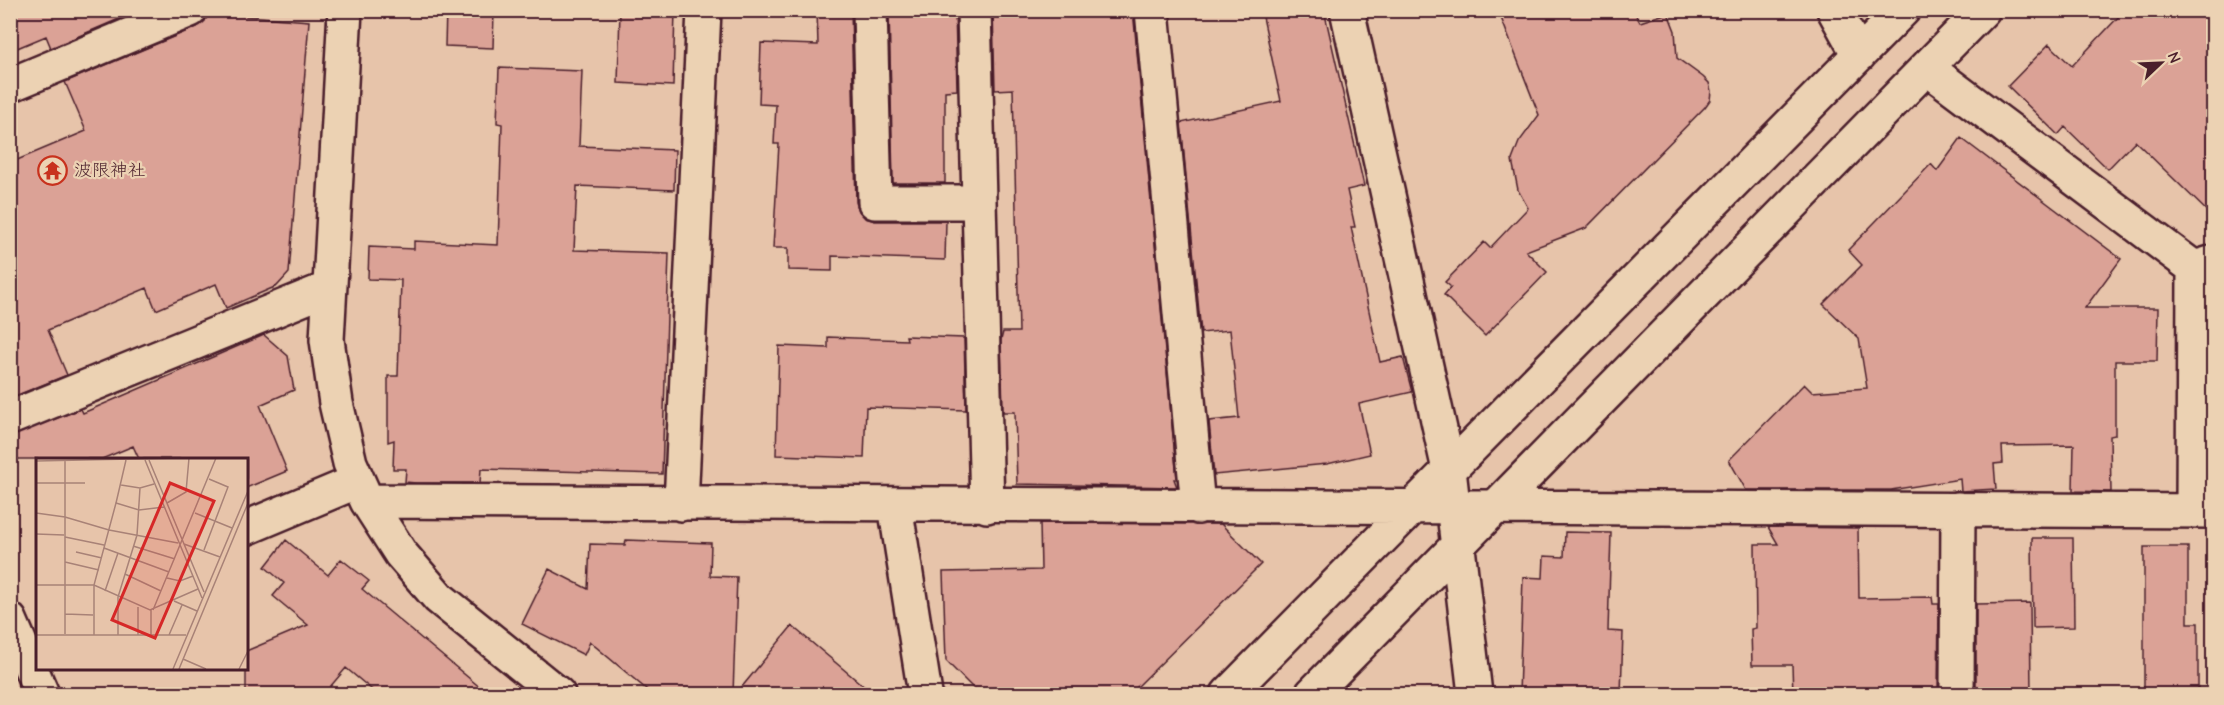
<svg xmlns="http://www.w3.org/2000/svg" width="2224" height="705" font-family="'Comic Neue','Klee One',sans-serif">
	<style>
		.building { fill: #dba296; stroke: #4a1f2b; stroke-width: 1.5 }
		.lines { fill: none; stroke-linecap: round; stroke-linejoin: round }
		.minor-casing { stroke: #4a1f2b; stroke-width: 38 }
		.minor { stroke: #ecd2b3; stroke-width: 33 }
		.labels { text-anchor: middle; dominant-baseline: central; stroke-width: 4.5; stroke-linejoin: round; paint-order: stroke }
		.poi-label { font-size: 18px; fill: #4a1f2b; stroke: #ecd2b3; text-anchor: start }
		.inset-road { fill: none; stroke: #a88277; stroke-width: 1.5 }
		.view { fill: #d62828; fill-opacity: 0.15; stroke: #d62828; stroke-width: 3 }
		.inset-edge { fill: none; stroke: #4a1f2b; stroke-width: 3 }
	</style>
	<rect width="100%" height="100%" fill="#e7c4aa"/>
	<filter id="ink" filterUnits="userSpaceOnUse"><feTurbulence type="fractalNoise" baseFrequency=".0167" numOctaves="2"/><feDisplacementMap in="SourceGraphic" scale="12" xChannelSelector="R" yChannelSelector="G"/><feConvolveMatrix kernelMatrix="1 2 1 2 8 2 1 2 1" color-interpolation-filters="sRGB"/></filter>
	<g filter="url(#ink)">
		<path class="building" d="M10 10H140L51 48 46 36 10 51Z
			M208 10H244L246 16 309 21 289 273 277 286 226 308 216 284 156 310 147 288 48 330 67 375 10 398V163L86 131 65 82 197 27 205 21Z
			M446 10H494L493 48 445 46Z
			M620 10H675L673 86 618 83Z
			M817 10H851L856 202 859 211 865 218 875 221H946L945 260 832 256V271L788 270V248H773L779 144H774L776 105 759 104 761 43 818 45Z
			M889 10H955L957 90 945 91V183H893Z
			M993 10H1133L1177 479H1174L1177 487 1017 484 1015 412H1003L1001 340 1003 332H1019L1013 89 995 90Z
			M1292 10H1324L1364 186 1347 190 1355 227H1351L1380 362 1403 357 1412 392 1359 404 1370 454 1327 464 1214 475 1209 421 1239 418 1230 330 1201 333 1181 123 1281 101 1263 17Z
			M1498 10H1633L1640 22 1668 13 1675 31 1677 58 1703 77 1709 83 1711 91 1710 100 1705 107 1586 228 1526 251 1547 272 1485 336 1444 295 1451 287 1445 282 1484 242 1490 248 1528 208 1518 190 1512 160 1519 142 1539 115Z
			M2125 10H2214V218L2135 141 2108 169 2065 127 2058 135 2008 86 2049 44 2072 66Z
			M499 68 582 71 579 146 675 150 674 190 577 186 574 250 669 253 662 474 481 469 480 483H416L405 482 406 469H393L394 440 388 442V376H398L401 280 368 279 369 247 414 249V241L498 245 502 124 497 123Z
			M1961 138 2121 259 2085 308H2158L2157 361H2115V435L2110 436 2111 492 2073 491 2074 445 2002 446 2003 463 1994 464 1996 489 1961 491 1960 479 1891 490H1746L1729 460 1804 384 1812 392 1867 388 1859 339 1823 304 1862 265 1848 250 1931 164 1937 171Z
			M264 335 288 356 294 390 260 405 287 471 246 488V459H139L133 446 102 459H10V436L81 409 83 413Z
			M906 336 964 338 966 410 866 407 864 458 776 455 779 346 828 348V337L907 340Z
			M1040 523 1221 524 1261 564 1130 694H979L946 661 943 572 1041 570Z
			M1768 527 1858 528 1859 598 1932 597 1933 604H1939L1938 692 1793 694 1792 665H1752L1751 629 1756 628 1755 544H1778Z
			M1565 532 1611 533 1608 631 1623 632 1621 694H1519L1523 577 1543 578 1544 556 1564 557Z
			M2032 538H2073L2074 627 2033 628Z
			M286 540 328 575 341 559 369 581 362 589 488 694H377L346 668 324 694H246V651L308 625 273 596 284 583 265 567Z
			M626 540 711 543 710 576 737 577 733 694H652L590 642 584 655 522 624 549 569 588 589 590 544 625 545Z
			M2144 547H2188V623H2198V694H2144Z
			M2030 603 2031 694H1979L1976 692V604Z
			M792 626 873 694H736Z"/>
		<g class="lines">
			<defs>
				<path id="minor" d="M345 10 327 340 336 403 350 463 367 501 401 554 439 598 558 694
					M870 10 875 202H979
					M974 10 987 506
					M1152 10 1198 507
					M1347 10 1449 470 1475 694
					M1834 10 1859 55
					M1927 68 2194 268 2214 262
					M10 85 190 10
					M10 418 329 288
					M367 501 2214 511
					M681 504 704 10
					M895 505 925 694
					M2193 511 2194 268
					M246 528 358 481
					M10 620 42 694
					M1228 694 1903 10
					M1312 694 1983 10
					M1957 694 1958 509"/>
			</defs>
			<use href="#minor" class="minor-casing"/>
			<use href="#minor" class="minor"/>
		</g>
	</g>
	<defs>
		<symbol id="temple-ring" viewBox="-11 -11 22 22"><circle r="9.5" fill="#ecd2b3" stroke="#c8321e" stroke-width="1.5"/><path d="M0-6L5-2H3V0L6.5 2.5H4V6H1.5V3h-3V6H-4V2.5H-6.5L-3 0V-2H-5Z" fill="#c8321e"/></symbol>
	</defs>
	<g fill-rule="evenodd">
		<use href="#temple-ring" x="36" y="154" width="33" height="33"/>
	</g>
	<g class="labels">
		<g class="poi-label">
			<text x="74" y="170">波限神社</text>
		</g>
	</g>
	<g transform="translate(36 458)">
		<rect width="212" height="212" fill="#e7c4aa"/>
		<path class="inset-road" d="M90 2 80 45 103 52 128 49M109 2 166 140M113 2 168 134M0 3 144 0M0 25H49M85 27 104 30 118 26M131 45 150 34 153 0M0 55 29 59 73 72M159 55 196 70M73 72 142 85M0 76 28 77M29 79 68 87M148 86 184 99M97 88 139 101M68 90 133 114M168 92 192 29 173 21M40 94 66 100M29 104 63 112M89 116 125 133M131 120 144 123 157 118M0 127H58L114 152 162 131M29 127V2M69 133 82 95M138 143 161 153M117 152 180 0M29 156 57 157M29 176V127M0 177H150M58 177V127L80 45M82 177V139L101 77 104 30M102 177V149M115 177V152M133 177 146 147M147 201 170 211M137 211 212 33M143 211 212 45M203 211 212 193"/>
		<path class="view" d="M134 25 178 43 119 180 76 162Z"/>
		<rect width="212" height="212" class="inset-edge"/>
	</g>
	<rect width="2224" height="705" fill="none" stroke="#ecd2b3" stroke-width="36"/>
	<rect x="18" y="18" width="2188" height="669" fill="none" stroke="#4a1f2b" stroke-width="2" filter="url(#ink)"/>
	<g transform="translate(2161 63) rotate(67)" stroke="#ecd2b3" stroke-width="4.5" paint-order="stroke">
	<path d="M0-4.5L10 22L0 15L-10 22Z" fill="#4a1f2b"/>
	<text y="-9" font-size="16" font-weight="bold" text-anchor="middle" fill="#4a1f2b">N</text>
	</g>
</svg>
